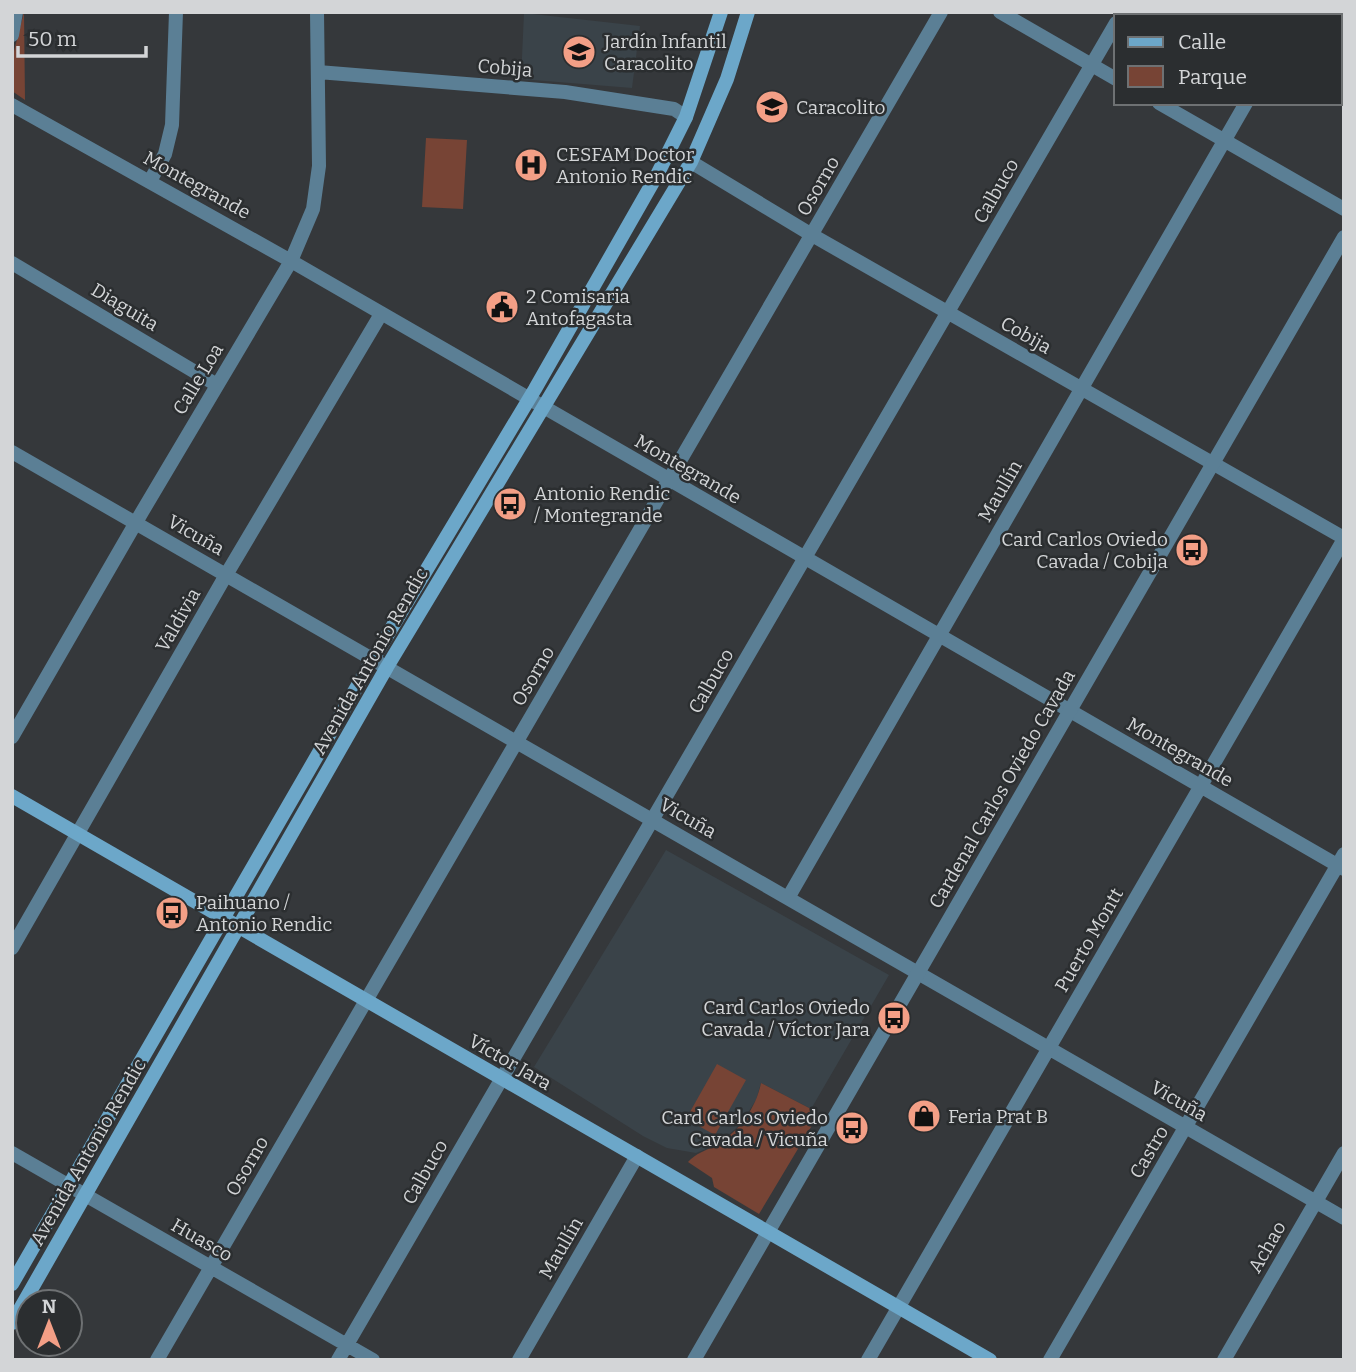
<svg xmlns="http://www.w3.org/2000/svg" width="1356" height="1372" font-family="Bitter,serif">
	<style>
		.built { fill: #3a4349 }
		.green { fill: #774435 }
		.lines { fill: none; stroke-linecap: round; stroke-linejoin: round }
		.minor { stroke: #5b7f95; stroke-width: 14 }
		.tertiary { stroke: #5b7f95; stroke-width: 14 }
		.secondary { stroke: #6ca7c9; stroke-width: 14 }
		.labels { text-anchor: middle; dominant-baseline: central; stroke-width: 5; stroke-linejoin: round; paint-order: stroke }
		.poi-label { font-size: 19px; fill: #d3d5d7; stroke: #2b2e30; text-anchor: start }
		.street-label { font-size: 19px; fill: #d3d5d7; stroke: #2b2e30 }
	</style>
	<rect width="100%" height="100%" fill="#35383b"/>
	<path class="built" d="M524 13 640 26 632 88 521 79Z
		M666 850 889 975 811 1109 761 1083 756 1100 740 1125 716 1145 696 1153 667 1148 643 1136 534 1067Z"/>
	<path class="green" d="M24 12 25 100 12 91V59Z
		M426 138 467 140 463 209 422 207Z
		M717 1064 746 1080 715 1135 686 1119Z
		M761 1083 811 1109 817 1117 759 1214 714 1187 712 1178 688 1162C696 1153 705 1151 716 1145 739 1132 756 1108 761 1083Z"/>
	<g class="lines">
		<path class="minor" d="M1000 12 1116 79
			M1297 16 1299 12
			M318 72 565 92 674 109 686 117
			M1159 103 1344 209
			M12 105 291 261 1344 869
			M691 162 812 235 1344 538
			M150 181 165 154 172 125 176 12
			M12 263 217 385
			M12 452 1344 1218
			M12 737 142 512 291 261 313 209 319 166 317 12
			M788 898 1246 103
			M12 948 226 575 381 314
			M12 1153 373 1360
			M157 1360 941 12
			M338 1360 1116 23
			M519 1360 637 1156
			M868 1360 1344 539
			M1050 1360 1344 854
			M1224 1360 1344 1153"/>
		<path class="tertiary" d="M12 35 16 12
			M694 1360 1344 237"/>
		<path class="secondary" d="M12 796 990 1360
			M12 1284 373 659 535 389 657 175 686 117 721 12
			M12 1323 387 667 691 162 727 79 748 12"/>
	</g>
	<defs>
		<symbol id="school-disc" viewBox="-11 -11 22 22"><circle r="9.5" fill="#f39f86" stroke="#2b2e30"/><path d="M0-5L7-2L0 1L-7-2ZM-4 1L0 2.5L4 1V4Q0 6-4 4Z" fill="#111"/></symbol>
		<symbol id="hospital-disc" viewBox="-11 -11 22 22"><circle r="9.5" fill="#f39f86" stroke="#2b2e30"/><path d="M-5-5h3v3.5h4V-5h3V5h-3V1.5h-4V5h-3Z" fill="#111"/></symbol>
		<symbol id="civic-disc" viewBox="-11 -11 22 22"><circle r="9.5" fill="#f39f86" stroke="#2b2e30"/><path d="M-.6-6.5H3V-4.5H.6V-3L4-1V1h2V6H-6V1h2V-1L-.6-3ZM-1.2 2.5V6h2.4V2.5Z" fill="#111"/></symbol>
		<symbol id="bus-disc" viewBox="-11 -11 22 22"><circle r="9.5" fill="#f39f86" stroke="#2b2e30"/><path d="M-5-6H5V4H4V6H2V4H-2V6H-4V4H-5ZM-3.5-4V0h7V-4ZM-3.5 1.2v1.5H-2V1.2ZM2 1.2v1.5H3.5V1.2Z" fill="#111"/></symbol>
		<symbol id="shop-disc" viewBox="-11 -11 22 22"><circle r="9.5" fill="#f39f86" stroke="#2b2e30"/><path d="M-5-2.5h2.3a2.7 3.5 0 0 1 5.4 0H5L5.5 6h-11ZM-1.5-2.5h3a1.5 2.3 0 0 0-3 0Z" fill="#111"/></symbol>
	</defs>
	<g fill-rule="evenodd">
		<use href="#school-disc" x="560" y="33" width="38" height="38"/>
		<use href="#school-disc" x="753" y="88" width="38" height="38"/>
		<use href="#hospital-disc" x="512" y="146" width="38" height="38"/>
		<use href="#civic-disc" x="483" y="288" width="38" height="38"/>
		<use href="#bus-disc" x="491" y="485" width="38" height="38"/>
		<use href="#bus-disc" x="1173" y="531" width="38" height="38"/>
		<use href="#bus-disc" x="153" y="894" width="38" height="38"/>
		<use href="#bus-disc" x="875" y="999" width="38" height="38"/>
		<use href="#shop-disc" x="905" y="1097" width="38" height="38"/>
		<use href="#bus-disc" x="833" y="1109" width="38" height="38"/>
	</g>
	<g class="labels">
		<g class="poi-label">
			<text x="604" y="41">Jardín Infantil<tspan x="604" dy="22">Caracolito</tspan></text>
			<text x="796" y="107">Caracolito</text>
			<text x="556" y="154">CESFAM Doctor<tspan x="556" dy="22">Antonio Rendic</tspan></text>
			<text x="526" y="296">2 Comisaria<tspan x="526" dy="22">Antofagasta</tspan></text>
			<text x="534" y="493">Antonio Rendic<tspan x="534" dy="22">/ Montegrande</tspan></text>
			<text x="1168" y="539" text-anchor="end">Card Carlos Oviedo<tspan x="1168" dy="22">Cavada / Cobija</tspan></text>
			<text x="196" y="902">Paihuano /<tspan x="196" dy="22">Antonio Rendic</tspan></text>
			<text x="870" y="1007" text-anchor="end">Card Carlos Oviedo<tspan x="870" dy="22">Cavada / Víctor Jara</tspan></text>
			<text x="948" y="1116">Feria Prat B</text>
			<text x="828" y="1117" text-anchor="end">Card Carlos Oviedo<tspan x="828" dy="22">Cavada / Vicuña</tspan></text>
		</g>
		<g class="street-label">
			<text transform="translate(505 68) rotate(5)">Cobija</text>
			<text transform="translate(197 185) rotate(29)">Montegrande</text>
			<text transform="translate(818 186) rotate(-60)">Osorno</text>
			<text transform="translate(996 191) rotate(-60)">Calbuco</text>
			<text transform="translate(125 307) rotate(31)">Diaguita</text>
			<text transform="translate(1026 335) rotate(30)">Cobija</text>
			<text transform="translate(198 379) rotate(-59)">Calle Loa</text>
			<text transform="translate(688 469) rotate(30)">Montegrande</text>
			<text transform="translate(1000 491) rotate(-60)">Maullín</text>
			<text transform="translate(196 535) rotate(30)">Vicuña</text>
			<text transform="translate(178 620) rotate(-60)">Valdivia</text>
			<text transform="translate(370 661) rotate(-60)">Avenida Antonio Rendic</text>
			<text transform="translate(533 676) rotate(-60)">Osorno</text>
			<text transform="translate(711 681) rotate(-60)">Calbuco</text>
			<text transform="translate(1180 752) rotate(30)">Montegrande</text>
			<text transform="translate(1002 789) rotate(-60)">Cardenal Carlos Oviedo Cavada</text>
			<text transform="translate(688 818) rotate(30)">Vicuña</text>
			<text transform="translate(1089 940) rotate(-60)">Puerto Montt</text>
			<text transform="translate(510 1062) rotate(30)">Víctor Jara</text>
			<text transform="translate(1179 1101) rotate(30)">Vicuña</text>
			<text transform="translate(88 1152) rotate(-60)">Avenida Antonio Rendic</text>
			<text transform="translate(1149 1152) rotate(-60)">Castro</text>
			<text transform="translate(247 1166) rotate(-60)">Osorno</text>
			<text transform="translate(425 1172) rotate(-60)">Calbuco</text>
			<text transform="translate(202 1240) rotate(30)">Huasco</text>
			<text transform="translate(1267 1247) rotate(-60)">Achao</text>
			<text transform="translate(561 1248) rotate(-60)">Maullín</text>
		</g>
	</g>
	<rect width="1356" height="1372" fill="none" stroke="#d3d5d7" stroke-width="28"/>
	<rect x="1114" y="14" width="228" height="91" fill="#2b2e30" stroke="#6e7173" stroke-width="2"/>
	<rect x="1128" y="37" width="35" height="10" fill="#6ca7c9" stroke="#6e7173" stroke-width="2"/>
	<text x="1178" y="49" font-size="21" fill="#d3d5d7">Calle</text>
	<rect x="1128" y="66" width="35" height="21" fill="#774435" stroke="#6e7173" stroke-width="2"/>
	<text x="1178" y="84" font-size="21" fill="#d3d5d7">Parque</text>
	<g transform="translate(49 1323)"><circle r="33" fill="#2b2e30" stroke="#6e7173" stroke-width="2"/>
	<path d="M0-5L12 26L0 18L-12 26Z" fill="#f39f86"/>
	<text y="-10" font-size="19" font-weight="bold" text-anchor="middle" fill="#d3d5d7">N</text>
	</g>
	<path d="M18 46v10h128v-10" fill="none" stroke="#d3d5d7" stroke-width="3.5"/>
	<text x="28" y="46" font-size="21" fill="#d3d5d7" stroke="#2b2e30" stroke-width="5" paint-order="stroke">50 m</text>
</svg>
